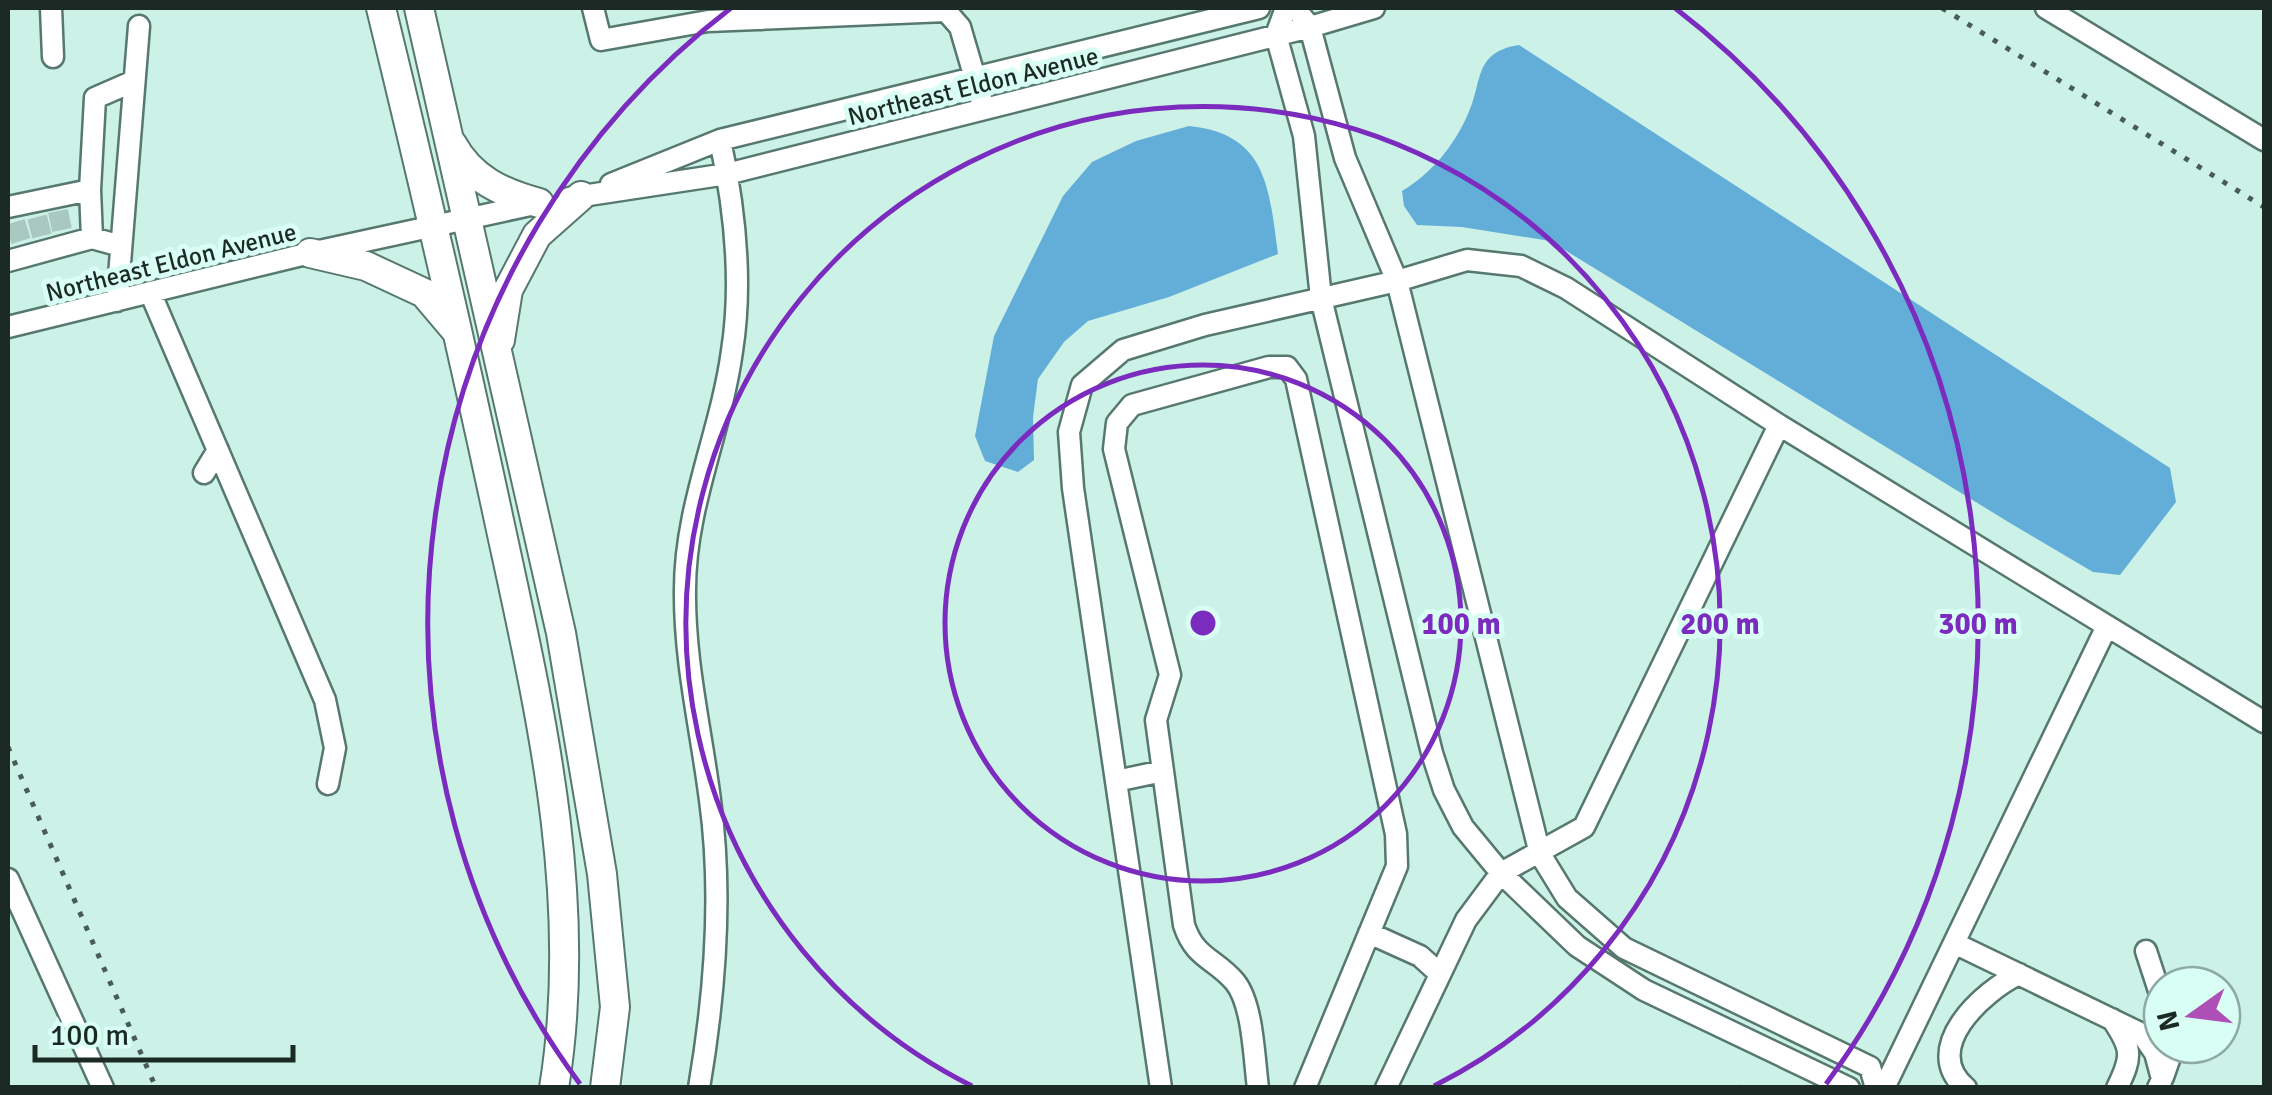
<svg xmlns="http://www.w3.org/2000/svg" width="2272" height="1095" font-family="Signika,sans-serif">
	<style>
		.water { fill: #63add9 }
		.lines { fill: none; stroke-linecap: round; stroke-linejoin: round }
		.minor-tunnel { stroke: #a9c9c0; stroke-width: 20; stroke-dasharray: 20 10; stroke-linecap: butt }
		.minor-casing { stroke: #56786f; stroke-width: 25 }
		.highway-casing { stroke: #56786f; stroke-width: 32 }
		.path { stroke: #7f9a93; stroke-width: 2.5; stroke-dasharray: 8 8; stroke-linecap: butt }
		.minor { stroke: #fff; stroke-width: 20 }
		.highway { stroke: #fff; stroke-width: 28 }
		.rail { stroke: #485c56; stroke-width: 5; stroke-dasharray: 5 10; stroke-linecap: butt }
		.ring { fill: none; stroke: #7b2cbf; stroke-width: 5 }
		.labels { text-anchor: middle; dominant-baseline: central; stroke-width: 10; stroke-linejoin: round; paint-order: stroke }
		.street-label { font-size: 25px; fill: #1c2a26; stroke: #d9fef4 }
		.centre { fill: #7b2cbf; stroke: #d9fef4; stroke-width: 5 }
		.ring-label { font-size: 30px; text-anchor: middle; font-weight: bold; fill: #7b2cbf; stroke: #d9fef4; stroke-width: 10; stroke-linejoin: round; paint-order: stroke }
	</style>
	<rect width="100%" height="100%" fill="#ccf1e7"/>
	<path class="water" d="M1519 45 2170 468 2176 502 2120 575 2093 572 2010 523 1550 241 1462 227 1417 225 1404 206 1402 191C1431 174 1454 146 1468 114 1483 82 1473 52 1519 45Z
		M1189 126C1268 134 1269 189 1278 254L1169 297 1088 321 1064 342 1038 379 1033 417 1034 460 1018 472 985 461 975 436 994 336 1063 196 1092 162 1136 141Z"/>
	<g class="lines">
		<path class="minor-tunnel" d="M58 211 62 230
			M37 217 42 236
			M15 222 21 241"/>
		<defs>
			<path id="minor" d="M51 8 53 57
				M593 8 601 40 708 21 946 11 960 27 984 109
				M1286 8 1276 35 1304 136 1321 298 1432 753 1444 790 1463 827 1501 873 1577 946 1644 990 1849 1088
				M2046 8 2264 140
				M1302 17 1310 27 1345 158 1397 281 1540 854 1567 898 1624 948 1870 1067 1876 1088
				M611 184 720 140 1259 8
				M90 190 92 238
				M569 198 727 174 1310 27 1374 8
				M8 207 90 190 95 98 134 81
				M8 261 92 238 121 246
				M150 292 325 700 335 748 328 784
				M117 301 139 26
				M8 327 310 253 535 204
				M204 473 218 450
				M1116 781 1163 771
				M8 879 103 1088
				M1369 933 1420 956 1440 974
				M1954 943 2142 1034 2155 1053 2162 1079 2158 1088
				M2146 951 2162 1000
				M2112 1019C2132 1048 2133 1056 2117 1088
				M2163 1077 2170 1057 2169 1045
				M699 1088C715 994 723 894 710 800 701 729 684 661 685 589 685 506 721 432 732 351 743 281 735 209 720 140
				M1161 1088 1073 488 1069 432 1082 385 1123 350 1205 325 1397 281 1467 260 1521 266 1566 288 1779 425 2264 722
				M1258 1088C1254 1058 1253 1004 1235 982 1215 958 1195 959 1184 925L1156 720 1170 675 1114 449 1117 423 1132 405 1269 367H1287L1296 379 1396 834 1397 866 1305 1088
				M1386 1088 1466 920 1501 873 1584 827 1779 425
				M1884 1088 2107 626
				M1966 1088C1919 1049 1983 991 2019 974"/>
			<path id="highway" d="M381 8C423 180 463 352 500 525 540 710 585 898 554 1088
				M419 8 561 633 602 874 615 1007 605 1088
				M452 144C471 179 502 193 539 203
				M310 253 366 266 424 293 457 332
				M500 340 508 290 537 235 581 196"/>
		</defs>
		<use href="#minor" class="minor-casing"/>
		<use href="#highway" class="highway-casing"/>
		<path class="path" d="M1739 1088 1740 1085"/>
		<use href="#minor" class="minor"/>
		<use href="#highway" class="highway"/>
		<path class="rail" d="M1942 8 2264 207
			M8 747 156 1088"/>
	</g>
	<g class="ring">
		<circle cx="1203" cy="623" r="258"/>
		<path d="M972 1086A517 517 0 1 1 1434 1086"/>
		<path d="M580 1084A775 775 0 0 1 731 8M1675 8A775 775 0 0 1 1826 1084"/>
	</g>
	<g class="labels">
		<g class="street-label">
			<text transform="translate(973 86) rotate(-14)">Northeast Eldon Avenue</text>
			<text transform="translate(171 262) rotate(-14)">Northeast Eldon Avenue</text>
		</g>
	</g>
	<circle cx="1203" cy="623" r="15" class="centre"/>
	<g class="ring-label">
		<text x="1461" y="634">100 m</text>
		<text x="1720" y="634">200 m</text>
		<text x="1978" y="634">300 m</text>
	</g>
	<rect width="2272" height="1095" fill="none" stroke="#1c2a26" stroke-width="20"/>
	<g transform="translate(2192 1015) rotate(256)"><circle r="48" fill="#d9fef4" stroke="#8da9a2" stroke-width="2.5"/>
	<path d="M0-8L18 38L0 25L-18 38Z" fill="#ae4eb7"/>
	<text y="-15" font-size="28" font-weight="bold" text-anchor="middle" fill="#1c2a26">N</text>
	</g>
	<path d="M35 1045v15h258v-15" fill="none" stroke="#1c2a26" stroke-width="5"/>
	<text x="50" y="1045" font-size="30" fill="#1c2a26" stroke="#d9fef4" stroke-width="8" paint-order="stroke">100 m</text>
</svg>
